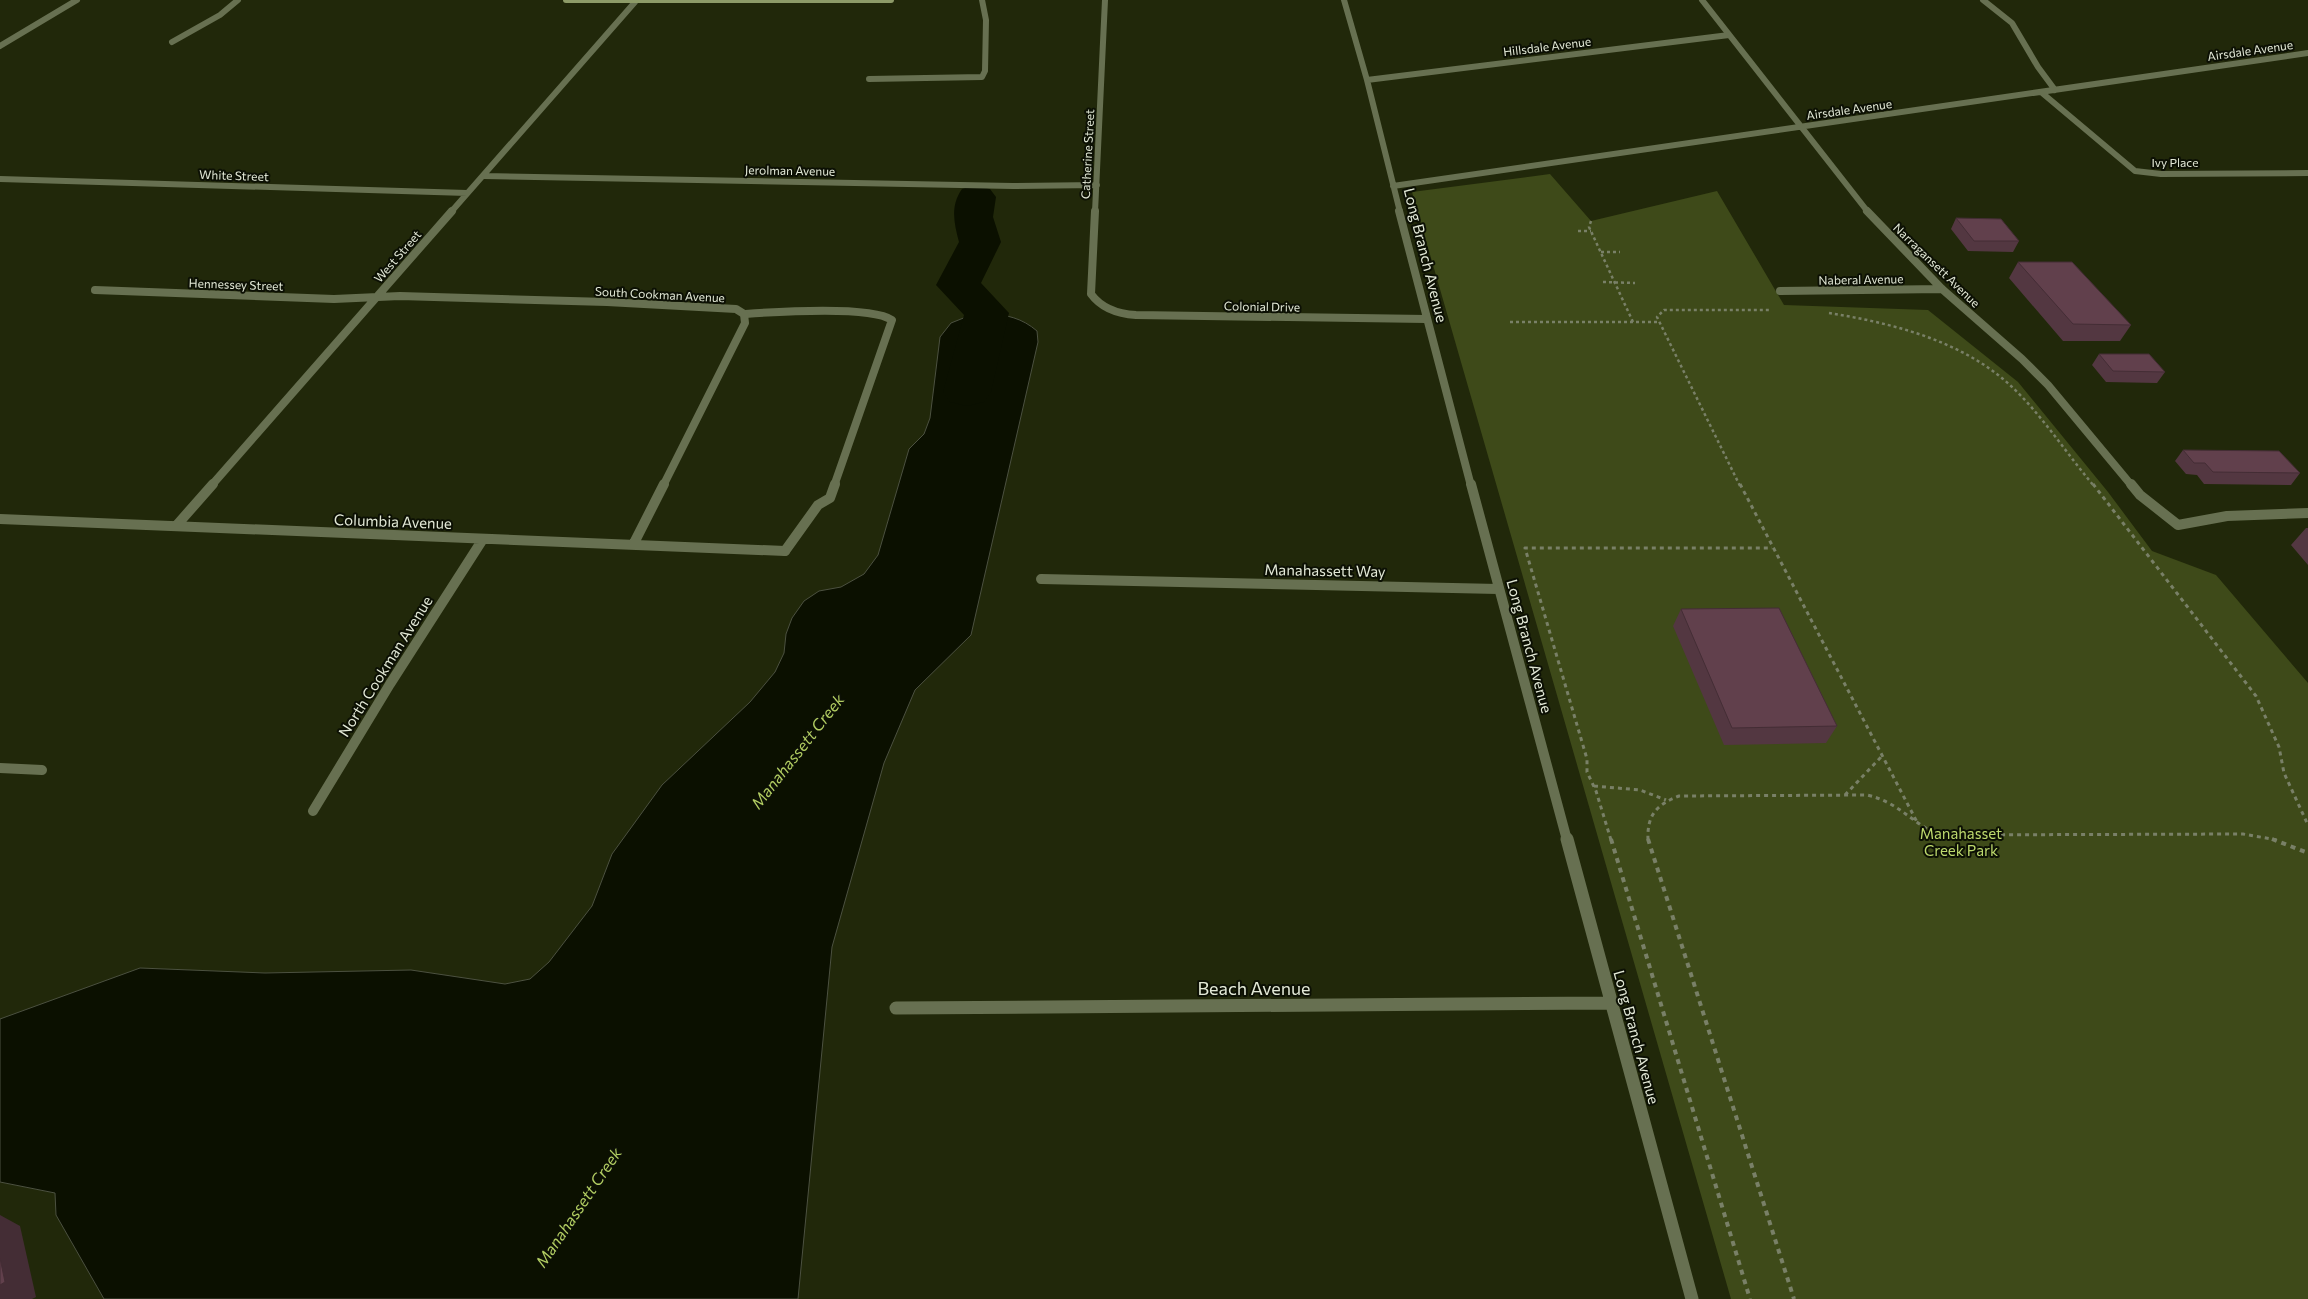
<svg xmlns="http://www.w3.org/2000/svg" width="2308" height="1299" font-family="Commissioner,sans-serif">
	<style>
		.green { fill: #3e4a19 }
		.water { fill: #0b1000; stroke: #4c5140 }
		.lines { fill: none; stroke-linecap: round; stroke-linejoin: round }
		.river { fill: #0b1000; fill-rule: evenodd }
		.path-far2 { stroke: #798067; stroke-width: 2.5; stroke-dasharray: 3 3; stroke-linecap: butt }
		.path-far1 { stroke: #798067; stroke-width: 3; stroke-dasharray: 4 4; stroke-linecap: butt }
		.path { stroke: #798067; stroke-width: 4; stroke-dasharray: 5 5; stroke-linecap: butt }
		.service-far2 { stroke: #677051; stroke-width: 6 }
		.service-far1 { stroke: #677051; stroke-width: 8 }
		.service { stroke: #677051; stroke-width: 10 }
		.minor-far3 { stroke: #677051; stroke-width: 6 }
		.minor-far2 { stroke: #677051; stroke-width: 8 }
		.minor-far1 { stroke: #677051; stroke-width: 10 }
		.minor { stroke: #677051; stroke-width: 13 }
		.secondary { stroke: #8d9b68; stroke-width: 6 }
		.wall { fill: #533741 }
		.shaded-wall { fill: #442d35 }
		.building { fill: #61404c; stroke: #442d35 }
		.labels { text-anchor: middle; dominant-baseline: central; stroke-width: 4; stroke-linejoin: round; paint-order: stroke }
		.far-street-label { font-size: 12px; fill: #e3e9d7; stroke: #0c1004 }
		.street-label { font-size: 15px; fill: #e3e9d7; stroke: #0c1004 }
		.park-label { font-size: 15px; fill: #bdd96d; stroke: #0c1004 }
		.water-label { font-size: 16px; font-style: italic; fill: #b2cd62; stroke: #0c1004 }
		.near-street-label { font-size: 18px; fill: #e3e9d7; stroke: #0c1004 }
	</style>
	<rect width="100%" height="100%" fill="#21280a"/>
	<path class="green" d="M1550 174 1591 221 1717 191 1784 305 1928 310 2018 382 2108 492 2152 551 2216 575 2308 683V1299H1731L1412 192Z"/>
	<path class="water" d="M987 313C1007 315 1022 318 1037 331L1038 342 971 635 915 690 884 763 832 947 798 1299H104L56 1215 55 1193 0 1182V1019L140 968 265 973 411 970 505 984 530 979 549 962 592 906 612 854 662 785 750 702 775 672 784 653 786 634 792 618 804 601 819 591 841 587 864 574 878 555 909 449 924 434 930 418 940 337 951 323 966 317Z"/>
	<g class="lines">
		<path class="river" d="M976 185 990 189 996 197 993 217 1001 242 981 283 1009 313 991 392 984 402 967 406 950 402 943 392 964 315 936 285 959 242C954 223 950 206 962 189Z"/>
		<path class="path-far2" d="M1591 221 1589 227 1633 322
			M1578 231H1591
			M1601 252H1620
			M1603 282 1635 283
			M1829 313C1892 323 1963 341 2011 386 2042 415 2066 453 2094 486
			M1510 322H1658
			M1740 486 1657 317 1664 310H1770"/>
		<path class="path-far1" d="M1740 484 1917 822
			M2093 484 2256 696 2279 747 2284 773 2308 825
			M1594 786 1640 790 1666 800
			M1845 795 1882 756
			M1611 840 1596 791 1587 772V759L1525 548H1772
			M1648 840C1647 815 1656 805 1679 796L1867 795C1898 802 1911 822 1938 835L2243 834 2277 840"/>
		<path class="path" d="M1611 839 1750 1299
			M1648 839 1794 1299
			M2272 839 2308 853"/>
		<path class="service-far2" d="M172 42 220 15 238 0
			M869 79 982 77 985 71 986 20 982 0"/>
		<path class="service-far1" d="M744 314C773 312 870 305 892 320L834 486"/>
		<path class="service" d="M785 551 818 505 830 498 835 484"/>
		<path class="minor-far3" d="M1344 0 1367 80 1400 212
			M1702 0 1868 212
			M1983 0 2012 23 2038 67 2055 90
			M0 46 77 0
			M1367 80 1729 35
			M2041 92 2135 171 2161 174 2308 173
			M484 176 1013 186 1097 185
			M0 179 467 193
			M1393 186 2308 53
			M451 212 635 2
			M1095 212 1105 0"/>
		<path class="minor-far2" d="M1095 211 1091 294C1102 309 1118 314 1136 315L1426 319
			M1399 211 1471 486
			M1867 211 1942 289 2022 359 2048 385 2132 486
			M95 290 334 299 400 296 607 302 736 309 744 314 745 323 663 486
			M1780 291 1942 289
			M211 486 452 211"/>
		<path class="minor-far1" d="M1471 484 1567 840
			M2131 484 2140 495 2178 525 2227 516 2308 513
			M0 519 785 551
			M176 526 213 484
			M633 545 664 484
			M1041 579 1498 589
			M0 768 42 770
			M313 811 390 684 483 539"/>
		<path class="minor" d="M1567 839 1692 1299
			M896 1008 1612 1003"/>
		<path class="secondary" d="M566 0H891"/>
	</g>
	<path class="wall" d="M1956 218 2019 241 2013 252 1968 251 1951 229Z
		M2018 262 2131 325 2120 341H2063L2009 278Z
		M2099 354 2165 372 2157 383 2106 382 2092 365Z
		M2183 450 2300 473 2291 485 2204 484 2197 475 2186 474 2175 461Z
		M2306 528H2308V565L2291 545Z
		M1681 609 1837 726 1826 743 1724 745 1673 626Z"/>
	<path class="shaded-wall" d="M0 1215 20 1226 36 1297 32 1299H0Z"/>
	<path class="building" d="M1956 218 2001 219 2019 241H1974Z
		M2018 262H2072L2131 325 2073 324Z
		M2099 354H2149L2165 372 2113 371Z
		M2183 450 2279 451 2300 473 2213 472 2205 463H2194Z
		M1779 608 1837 726 1732 728 1681 609Z
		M0 1258 5 1282 0 1285Z"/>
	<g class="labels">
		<g class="far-street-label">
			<text transform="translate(1547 46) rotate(-7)">Hillsdale Avenue</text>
			<text transform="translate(2250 50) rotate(-8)">Airsdale Avenue</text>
			<text transform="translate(1849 109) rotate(-8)">Airsdale Avenue</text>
			<text transform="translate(1087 154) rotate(-87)">Catherine Street</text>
			<text x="2175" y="162">Ivy Place</text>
			<text transform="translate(790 170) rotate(1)">Jerolman Avenue</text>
			<text transform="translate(234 175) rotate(2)">White Street</text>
			<text transform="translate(397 256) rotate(-49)">West Street</text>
			<text transform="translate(1937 265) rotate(44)">Narragansett Avenue</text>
			<text transform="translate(1861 279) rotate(-1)">Naberal Avenue</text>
			<text transform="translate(236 284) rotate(2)">Hennessey Street</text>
			<text transform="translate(660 294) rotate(3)">South Cookman Avenue</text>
			<text transform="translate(1262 306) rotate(1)">Colonial Drive</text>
		</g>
		<g class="street-label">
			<text transform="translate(1426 255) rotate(76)">Long Branch Avenue</text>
			<text transform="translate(393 521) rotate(2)">Columbia Avenue</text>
			<text transform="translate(1325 570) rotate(1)">Manahassett Way</text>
			<text transform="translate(1530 646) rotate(75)">Long Branch Avenue</text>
			<text transform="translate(385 666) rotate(-58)">North Cookman Avenue</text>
			<text transform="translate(1637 1037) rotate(75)">Long Branch Avenue</text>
		</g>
		<g class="park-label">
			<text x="1961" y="833">Manahasset<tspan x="1961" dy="17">Creek Park</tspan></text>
		</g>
		<g class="water-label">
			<text transform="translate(797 751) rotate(-52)">Manahassett Creek</text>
			<text transform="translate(578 1207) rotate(-56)">Manahassett Creek</text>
		</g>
		<g class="near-street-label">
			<text x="1254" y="988">Beach Avenue</text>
		</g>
	</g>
</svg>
